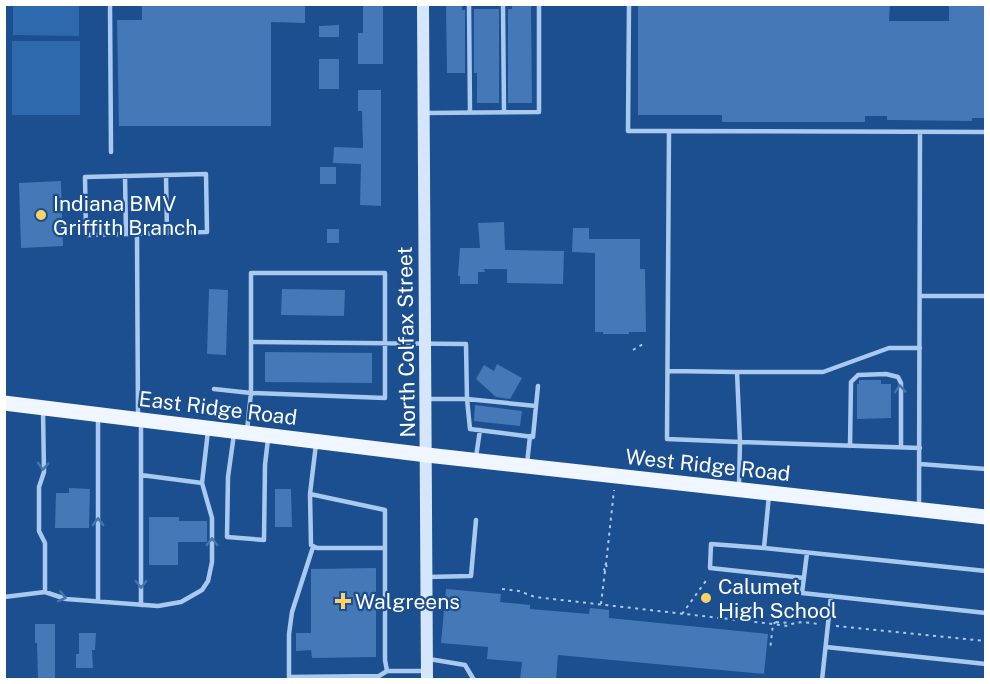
<svg xmlns="http://www.w3.org/2000/svg" width="990" height="684" font-family="'Public Sans',sans-serif">
	<style>
		.green { fill: #2e69ad }
		.building { fill: #4478b7 }
		.lines { fill: none; stroke-linecap: round; stroke-linejoin: round }
		.path { stroke: #a9c9ee; stroke-width: 2; stroke-dasharray: 3 4.5; stroke-linecap: butt }
		.lane { stroke: #a9c9ee; stroke-width: 4.5 }
		.secondary { stroke: #d6e6fa; stroke-width: 12 }
		.primary { stroke: #f0f6ff; stroke-width: 15 }
		.oneway { stroke: #4674ac }
		.poi-dot { fill: #ffd166; stroke: #1b4f8f; stroke-width: 2 }
		.labels { text-anchor: middle; dominant-baseline: central; stroke-width: 4.5; stroke-linejoin: round; paint-order: stroke }
		.poi-label { font-size: 21px; fill: #fff; stroke: #1b4f8f; text-anchor: start }
		.street-label { font-size: 21px; fill: #fff; stroke: #1b4f8f }
	</style>
	<rect width="100%" height="100%" fill="#1b4f8f"/>
	<path class="green" d="M13 5H79V36L13 35Z
		M12 41H80V115H12Z"/>
	<path class="building" d="M142 4H305V23L271 22V126H119L117 20H142Z
		M363 4H383V64H358V33H363Z
		M446 4H462V10H465V73H447Z
		M512 4H531L532 103H508V9H512Z
		M638 4H890L889 21H949V5H986V118H972V121L887 120V116H865V122H722V115H638Z
		M474 9H499V103H477V73H474Z
		M339 25V37H319V26Z
		M319 59H339V89H319Z
		M358 90H381V206L360 205 361 164 333 163 334 147 363 148 362 111H358Z
		M320 167H336V184H320Z
		M61 181 63 246 21 248 19 183Z
		M504 222 505 250 564 251 563 284 507 283V269H484L485 272H478V284H460V276H458L460 248H480L478 223Z
		M573 228H589V239H640V269H645L646 332H629V334H603V332H595V253L572 252Z
		M327 229H339V243H327Z
		M209 289 228 290 226 355 207 354Z
		M282 289 345 290 344 316 281 315Z
		M265 352 372 353V383L265 382Z
		M497 364 522 378 510 399 496 397 476 379 484 365 494 371Z
		M859 380H881V384H891V418L857 419V384H859Z
		M475 405 522 411 520 426 474 421Z
		M69 488 90 489 89 528H55L56 493H69Z
		M275 489H291L292 527H275Z
		M149 517H179V521H207V542H178V565H149Z
		M376 568V657L312 658 311 650 296 651V633H311V569Z
		M446 589 501 594 500 602 530 605V609L589 614 590 608 609 610V618L768 634 764 674 558 655 556 680H520L522 662 487 659 488 647 441 643Z
		M35 624H55V680H38L37 643H35Z
		M79 633H96L95 650H92L93 668H76V654H79Z"/>
	<g class="lines">
		<path class="path" d="M633 350 645 343
			M606 564 607 568 605 571 603 567 606 564 614 490
			M502 589 519 591 535 597 773 624 770 650
			M601 604 605 571
			M682 614 708 578
			M776 622 773 624 788 626C796 620 809 623 819 624
			M776 622 791 623
			M836 626 986 641"/>
		<path class="lane" d="M110 4 111 152
			M469 4 470 112
			M503 4 504 112
			M629 4 628 131H669
			M426 113 539 112V4
			M206 174 207 232 86 235 85 177Z
			M166 175 167 233
			M125 176 126 234
			M137 234 138 417
			M920 296H986
			M251 342 466 344 467 399H428
			M920 348H889L823 372H737L740 442 920 448
			M668 371 737 372
			M214 389 251 393 385 398V273H251V393L247 430
			M467 399 536 406 533 437 470 429Z
			M536 406 538 386
			M43 411 44 472 39 487V531L45 543V592
			M98 418V601
			M141 423V605
			M234 434 228 477 227 537 264 540 265 465 268 439
			M316 444 310 494 311 545 317 548H385
			M850 446 851 382 858 375 886 374 898 377 901 383V447
			M476 457 480 430
			M527 464 530 436
			M920 464 986 469
			M141 475 202 483
			M739 486 740 442 667 439 669 131 986 132
			M310 494 385 510V660L387 671
			M769 495 764 548 986 571
			M919 507 920 132
			M313 547 292 612 289 634V677L379 676 387 671H427
			M764 548 711 544 710 568 804 578
			M807 553 802 593 986 613
			M427 577 471 576 476 520
			M4 597 45 592 66 599 158 606 181 602 202 590 208 581 212 562V518L202 483 208 431
			M826 647 986 664
			M429 659 465 665 474 680
			M822 680 831 596"/>
		<path class="secondary" d="M423 4 427 680"/>
		<path class="primary" d="M4 403 427 455 986 517"/>
	</g>
	<defs><path id="oneway-chevron" d="M-2-3.5L2.5 0L-2 3.5" fill="none" stroke-width="1.6" stroke-linecap="round" stroke-linejoin="round" transform="scale(1.5)"/></defs>
	<g class="oneway">
		<use href="#oneway-chevron" transform="translate(900 389) rotate(-94)"/>
		<use href="#oneway-chevron" transform="translate(43 466) rotate(94)"/>
		<use href="#oneway-chevron" transform="translate(98 522) rotate(-90)"/>
		<use href="#oneway-chevron" transform="translate(212 542) rotate(-90)"/>
		<use href="#oneway-chevron" transform="translate(141 584) rotate(90)"/>
		<use href="#oneway-chevron" transform="translate(62 597) rotate(14)"/>
	</g>
	<g class="poi-dot">
		<circle cx="41" cy="215" r="6"/>
		<circle cx="706" cy="598" r="6"/>
		<path d="M340 592h6v6h6v6h-6v6h-6v-6h-6v-6h6z"/>
	</g>
	<g class="labels">
		<g class="poi-label">
			<text x="53" y="203">Indiana BMV<tspan x="53" dy="24">Griffith Branch</tspan></text>
			<text x="718" y="586">Calumet<tspan x="718" dy="24">High School</tspan></text>
			<text x="355" y="601">Walgreens</text>
		</g>
		<g class="street-label">
			<text transform="translate(406 342) rotate(-91)">North Colfax Street</text>
			<text transform="translate(218 408) rotate(7)">East Ridge Road</text>
			<text transform="translate(708 465) rotate(6)">West Ridge Road</text>
		</g>
	</g>
	<rect width="990" height="684" fill="none" stroke="#ffffff" stroke-width="12"/>
</svg>
